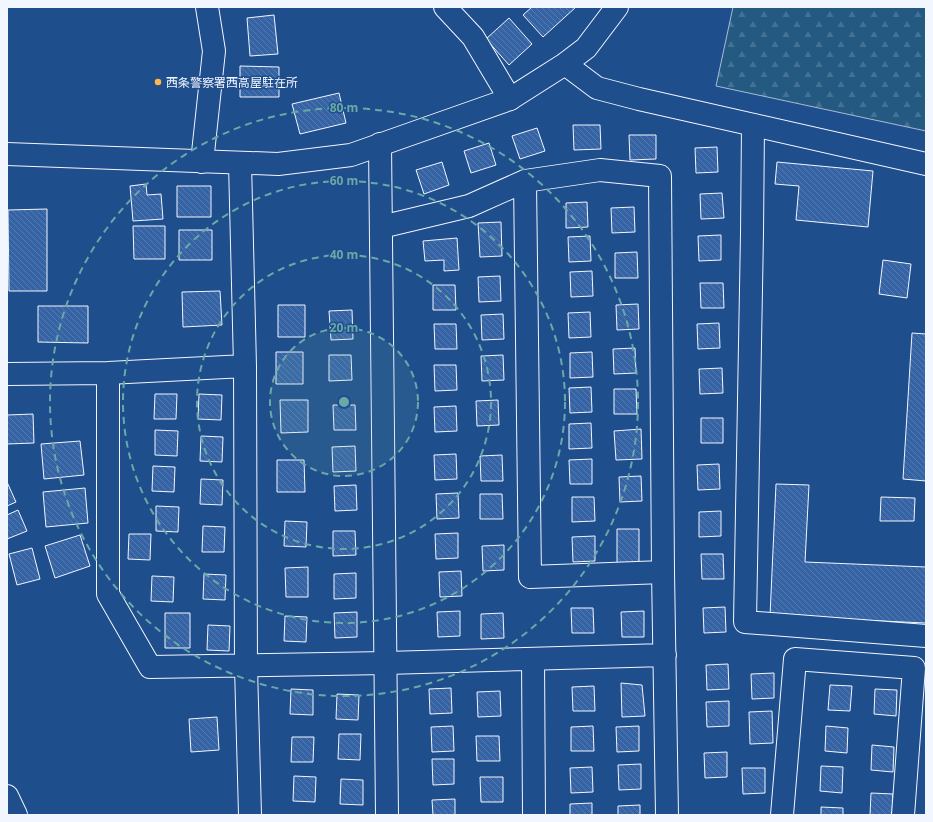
<svg xmlns="http://www.w3.org/2000/svg" width="933" height="822" font-family="'Open Sans','Noto Sans JP',sans-serif">
	<style>
		.forest { fill: url(#forest-firs); stroke: #a8bbd7 }
		.building { fill: url(#building-back-hatch); stroke: #f2f6ff }
		.lines { fill: none; stroke-linecap: round; stroke-linejoin: round }
		.street-casing { stroke: #f2f6ff; stroke-width: 24 }
		.secondary-casing { stroke: #f2f6ff; stroke-width: 24 }
		.street { stroke: #1f4e8c; stroke-width: 22 }
		.secondary { stroke: #1f4e8c; stroke-width: 22 }
		.ring { fill: none; stroke: #6aa9a8; stroke-width: 2; stroke-dasharray: 7 5 }
		.poi-dot { fill: #ffb74d; stroke: #1f4e8c; stroke-width: 1.5 }
		.labels { text-anchor: middle; dominant-baseline: central; stroke-width: 3; stroke-linejoin: round; paint-order: stroke }
		.poi-label { font-size: 12px; fill: #f2f6ff; stroke: #1f4e8c; text-anchor: start }
		.centre { fill: #6aa9a8; stroke: #1f4e8c; stroke-width: 2 }
		.ring-label { font-size: 12px; text-anchor: middle; font-weight: bold; fill: #6aa9a8; stroke: #1f4e8c; stroke-width: 3; stroke-linejoin: round; paint-order: stroke }
	</style>
	<defs>
		<pattern id="forest-firs" width="22" height="20" patternUnits="userSpaceOnUse"><rect width="22" height="20" fill="#245a82"/><path d="M5 1l3.5 6h-7zM16 11l3.5 6h-7z" fill="#447295"/></pattern>
		<pattern id="building-back-hatch" width="6" height="6" patternUnits="userSpaceOnUse"><rect width="6" height="6" fill="#3563a3"/><path d="M-1 5l2 2M0 0l6 6M5-1l2 2" fill="none" stroke="#537ab1"/></pattern>
	</defs>
	<rect width="100%" height="100%" fill="#1f4e8c"/>
	<path class="forest" d="M733 7H926V131L716 86Z"/>
	<path class="building" d="M532 7H576L543 37 523 15Z
		M274 15 278 54 250 56 247 18Z
		M509 18 532 44 509 65 486 39Z
		M240 66 279 67V97H240Z
		M339 93 346 123 300 134 292 104Z
		M573 125H600L601 149 574 150Z
		M537 128 545 151 520 159 512 136Z
		M629 135H656V159L630 160Z
		M489 143 496 165 471 173 464 151Z
		M717 147 718 172 696 173 695 148Z
		M442 162 449 185 424 194 416 170Z
		M777 162 873 171 868 227 796 220 799 186 775 184Z
		M146 184 147 195 161 194 163 219 133 221 130 186Z
		M177 186H211V217H177Z
		M722 193 724 218 701 219 700 194Z
		M587 202 588 227 566 228V203Z
		M634 207 635 232 612 233 611 208Z
		M47 209V291H9L8 210Z
		M501 222 502 256 480 257 478 223Z
		M133 226H165V259H134Z
		M179 230H212V260H179Z
		M721 235V260L699 261 698 236Z
		M590 236 591 261 569 262 568 237Z
		M457 238 459 270 444 271V260L425 261 423 241Z
		M637 252 638 278H615V253Z
		M883 260 911 264 907 298 879 294Z
		M592 271 593 296 571 297 570 272Z
		M500 276 501 301 479 302 478 277Z
		M700 283H723L724 308H701Z
		M433 285H455L456 310H433Z
		M220 291 222 325 183 327 182 292Z
		M638 304 639 329 617 330 616 305Z
		M278 305H305V337H278Z
		M38 306H88V343L38 342Z
		M352 310 353 339 331 340 329 311Z
		M590 312 591 337 569 338 568 313Z
		M503 314 504 339 482 340 481 315Z
		M719 323 720 348 698 349 697 324Z
		M434 324H456L457 349H435Z
		M912 333 926 334V481L903 479Z
		M635 348 636 373 614 374 613 349Z
		M276 352H303V384H276Z
		M592 352 593 377 570 378V353Z
		M329 355H351L352 380 329 381Z
		M503 355 504 380 482 381 481 356Z
		M434 365H456L457 390 435 391Z
		M722 368 723 393 700 394 699 369Z
		M591 387 592 412 570 413 569 388Z
		M614 389H636L637 414H614Z
		M155 394H177L176 419H154Z
		M199 394 222 395 221 420 198 419Z
		M280 400H308V432L281 433Z
		M498 400 499 425 477 426 476 401Z
		M333 405H355L356 430H334Z
		M456 406 457 431 435 432 434 407Z
		M33 414 34 443 7 444V415Z
		M701 418H723V443H701Z
		M591 423 592 448 569 449V424Z
		M641 429 642 459 616 460 614 431Z
		M155 430 178 431 177 456 155 455Z
		M201 436 223 437 222 462 200 461Z
		M80 441 84 475 44 479 41 444Z
		M355 446 356 471 333 472 332 447Z
		M456 454 457 479 435 480 434 455Z
		M502 455 503 481H481L480 456Z
		M592 459V484H570L569 460Z
		M277 460H304L305 492H277Z
		M719 464 720 489 698 490 697 465Z
		M153 466 175 467 174 492 152 491Z
		M641 476 642 501 620 502 619 477Z
		M201 479 223 480 222 505 200 504Z
		M7 482 16 502 7 506Z
		M776 484 809 485 805 562 926 567V623L770 616Z
		M356 485 357 510 335 511 334 486Z
		M85 488 88 523 46 527 43 492Z
		M458 493 459 518 437 519 436 494Z
		M480 494H502L503 519H480Z
		M572 497H594L595 521 572 522Z
		M881 497 915 498 914 521H880Z
		M156 506 179 507 178 532 156 531Z
		M18 510 27 531 7 539V515Z
		M721 511V536L699 537V512Z
		M285 521 307 522 306 547 284 546Z
		M203 526 225 527 224 552H202Z
		M617 529H639V566H617Z
		M333 531H355L356 555 333 556Z
		M458 533V558L436 559 435 534Z
		M129 534H151L150 560 128 559Z
		M80 535 90 566 55 578 45 546Z
		M595 536V561L573 562 572 537Z
		M504 545V570L483 571 482 546Z
		M32 548 40 579 17 585 9 554Z
		M701 554H723L724 579H702Z
		M308 567V597H286L285 568Z
		M461 571 462 596 440 597 439 572Z
		M356 573V598L334 599V574Z
		M204 574 226 575 225 600 203 599Z
		M152 576 174 577 173 602 151 601Z
		M725 607 726 632 704 633 703 608Z
		M571 608H593L594 633H572Z
		M460 611V636L438 637 437 612Z
		M644 611V637H622L621 612Z
		M357 612V637L335 638 334 613Z
		M165 613H190V648H165Z
		M503 613 504 638 481 639V614Z
		M285 616 307 617 306 642 284 641Z
		M208 625 230 626 229 651 207 650Z
		M728 664 729 689 707 690 706 665Z
		M774 673V698L752 699 751 674Z
		M621 683 642 685 645 716 622 717Z
		M830 685 852 686 850 711 828 710Z
		M594 686 595 711H573L572 687Z
		M451 688 452 713 430 714 429 689Z
		M291 689 313 690V715L290 714Z
		M875 689 897 690 896 716 874 714Z
		M500 691 501 716 478 717 477 692Z
		M337 694 359 695 358 720 336 719Z
		M729 701V726L707 727 706 702Z
		M772 711 773 743 750 744 749 712Z
		M217 717 219 750 191 752 189 719Z
		M453 726 454 751 432 752 431 727Z
		M593 726 594 751H571V727Z
		M639 726V751L617 752 616 727Z
		M826 726 848 728 847 753 825 751Z
		M339 734H361L360 760 338 759Z
		M476 736H499L500 761H477Z
		M292 737H314L313 762H291Z
		M872 745 894 747 893 772 871 770Z
		M727 752V777L705 778 704 753Z
		M432 759H454V784L433 785Z
		M641 764V789L619 790 618 765Z
		M821 766 843 767 842 793 820 791Z
		M592 767 593 792 571 793 570 768Z
		M742 768H765V793L743 794Z
		M294 776 316 777 315 802 293 801Z
		M480 777H503V802H481Z
		M341 779 363 780V805L340 804Z
		M871 793 893 794 892 815H870Z
		M455 799V815H433L432 800Z
		M592 803V815H570V804Z
		M640 805V815H618V806Z
		M821 807 843 808V815H821Z"/>
	<g class="lines">
		<defs>
			<path id="street" d="M445 7 473 37 510 99
				M753 125 752 233 745 622 926 636
				M380 144 387 815
				M202 162 214 51 207 7
				M240 163 245 366 246 667 250 815
				M525 181 530 577 663 572
				M381 227 469 206 525 181 600 170 660 176 663 572 667 815
				M108 373V594L150 667 386 663 665 655
				M7 374 108 373 245 366
				M533 659 534 815
				M782 815 795 659 914 668 903 815"/>
			<path id="secondary" d="M565 64 597 88 639 99 926 164
				M7 154 278 164 351 155 510 99 565 64 586 48 617 7
				M7 796 16 815"/>
		</defs>
		<use href="#street" class="street-casing"/>
		<use href="#secondary" class="secondary-casing"/>
		<use href="#street" class="street"/>
		<use href="#secondary" class="secondary"/>
	</g>
	<circle cx="344" cy="402" r="74" fill="#6aa9a8" fill-opacity=".12"/>
	<g class="ring">
		<circle cx="344" cy="402" r="74"/>
		<circle cx="344" cy="402" r="147"/>
		<circle cx="344" cy="402" r="221"/>
		<circle cx="344" cy="402" r="294"/>
	</g>
	<circle class="poi-dot" cx="158" cy="82" r="4"/>
	<g class="labels">
		<g class="poi-label">
			<text x="166" y="82">西条警察署西高屋駐在所</text>
		</g>
	</g>
	<circle cx="344" cy="402" r="6" class="centre"/>
	<g class="ring-label">
		<text x="344" y="112">80 m</text>
		<text x="344" y="185">60 m</text>
		<text x="344" y="259">40 m</text>
		<text x="344" y="332">20 m</text>
	</g>
	<rect width="933" height="822" fill="none" stroke="#f2f6ff" stroke-width="16"/>
</svg>
